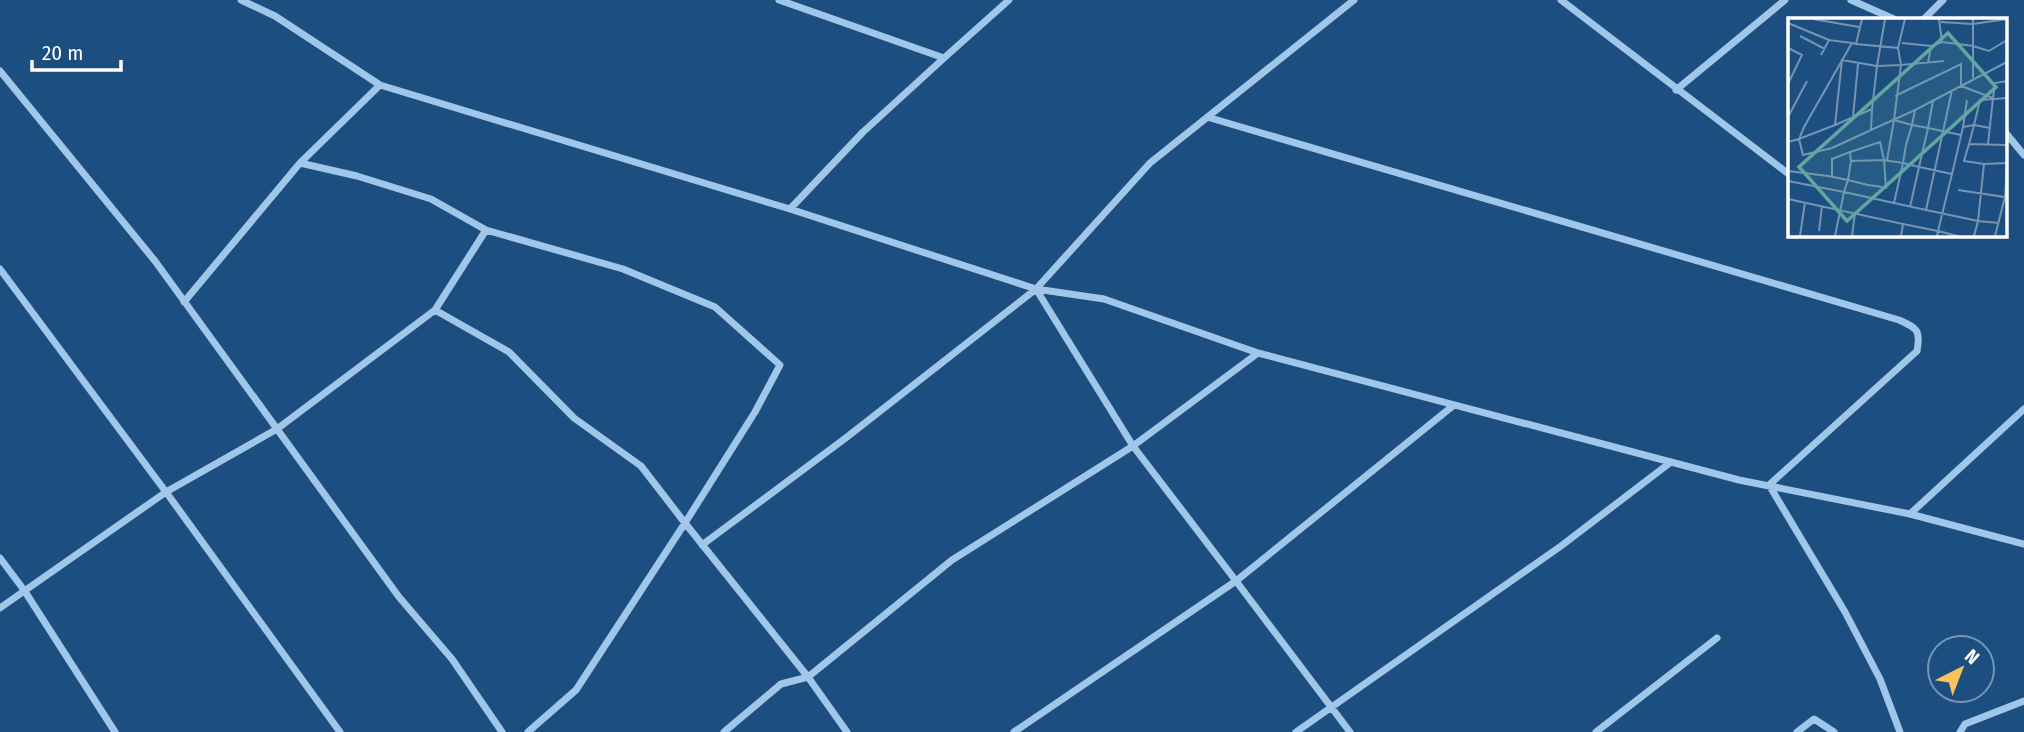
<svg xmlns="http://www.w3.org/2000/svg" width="2024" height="732" font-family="'Fira Sans Condensed',sans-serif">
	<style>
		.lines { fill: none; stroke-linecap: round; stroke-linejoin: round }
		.street { stroke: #a0c6e9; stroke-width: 7 }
		.inset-road { fill: none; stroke: #7795b3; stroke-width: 2 }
		.view { fill: #63a6a1; fill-opacity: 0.15; stroke: #63a6a1; stroke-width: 3.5 }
		.inset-edge { fill: none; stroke: #fff; stroke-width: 3.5 }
	</style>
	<rect width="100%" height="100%" fill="#1c4e80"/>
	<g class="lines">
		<path class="street" d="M241 0 275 16 380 85 790 209 863 132 944 58
			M779 0 944 58 1009 0
			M1561 0 1790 175
			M1851 0 1894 19
			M1924 19 1943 0
			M0 71 155 261 399 597 452 659 502 732
			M1676 90 1785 0
			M1207 117 1899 320C1917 328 1921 330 1917 351L1769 485 1845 612 1880 679 1900 732
			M2005 132 2024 155
			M300 163 380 85
			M790 209 1036 289 1104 299 1258 353 1133 446 952 560 808 677 847 732
			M0 269 166 492 0 608
			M1036 289 1150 163 1354 0
			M184 302 300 163 357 176 431 199 486 230
			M435 310 486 230 623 269 715 307 780 365 755 412 685 523 808 677 781 684 724 732
			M1258 353 1739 480 1910 514 2024 544
			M1910 514 2024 409
			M702 545 847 437 1036 289 1133 446 1236 581 1014 732
			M0 558 24 590 115 732
			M340 732 166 492 277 429 435 310 509 352 574 418 641 466 685 523 576 690 528 732
			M1296 732 1561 546 1671 462
			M1350 732 1236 581 1454 405
			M1596 732 1717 638
			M1797 732 1814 719 1834 732
			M1960 732 1965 724 2024 701"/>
	</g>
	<g transform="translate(1788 18)">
		<rect width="219" height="219" fill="#1c4e80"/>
		<path class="inset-road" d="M25 1 71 9M74 1 68 26 64 25 16 109 11 121 15 137 44 130 83 112 84 91M97 1 89 48 113 47 106 102M185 1V28L201 33 219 22M153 4 184 6M0 5 41 22M185 6 219 1M12 18 37 31M154 24 185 28V60M114 25 143 28M68 26 110 30 113 47 156 43M0 30 14 37 0 66M110 30 117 1M33 37 41 22 64 25M140 45 143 28 154 24 151 1M164 72 138 192 190 203 196 146 219 145M107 78 173 46V68L205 80 207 65 219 63M145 83 140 110 173 117M127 92 219 44M0 99 19 63M65 99 70 46M175 109 179 82M83 112 127 92 124 107 118 127 115 145 131 149 140 110 124 107 106 102 99 142M0 124 11 121 47 107 84 91 89 48 54 42 47 107M181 126 186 107 202 110M200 126 205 80M196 146 176 143 181 126 219 127M0 153 40 158 60 162 80 167 88 168 98 170 96 142 63 143 60 162 56 174 106 185 115 145 96 142 92 124 62 134 63 143M164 156 150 213 170 218M44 159V141L62 134M0 163 56 174 47 218M170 172 217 179 219 146M0 181 115 206 113 218M106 185 138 192M122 189 131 149 164 156 175 109 186 107 192 82 219 80M115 206 150 213 149 218M31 213 34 188M12 218 17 184M64 218 67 195M186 218 190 203 211 205M207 218 217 179"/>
		<path class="view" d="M160 15 208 69 59 203 11 149Z"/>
		<rect width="219" height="219" class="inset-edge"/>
	</g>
	<g transform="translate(1961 669) rotate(42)"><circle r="33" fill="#1c4e80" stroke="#7795b3" stroke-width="2"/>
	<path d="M0-5L12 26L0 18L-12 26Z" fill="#fac25d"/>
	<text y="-10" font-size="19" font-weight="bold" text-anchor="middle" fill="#ffffff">N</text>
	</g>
	<path d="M32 60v10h89v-10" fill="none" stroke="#ffffff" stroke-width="3.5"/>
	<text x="42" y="60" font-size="21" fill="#ffffff" stroke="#1c4e80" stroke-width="5" paint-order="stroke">20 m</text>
</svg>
